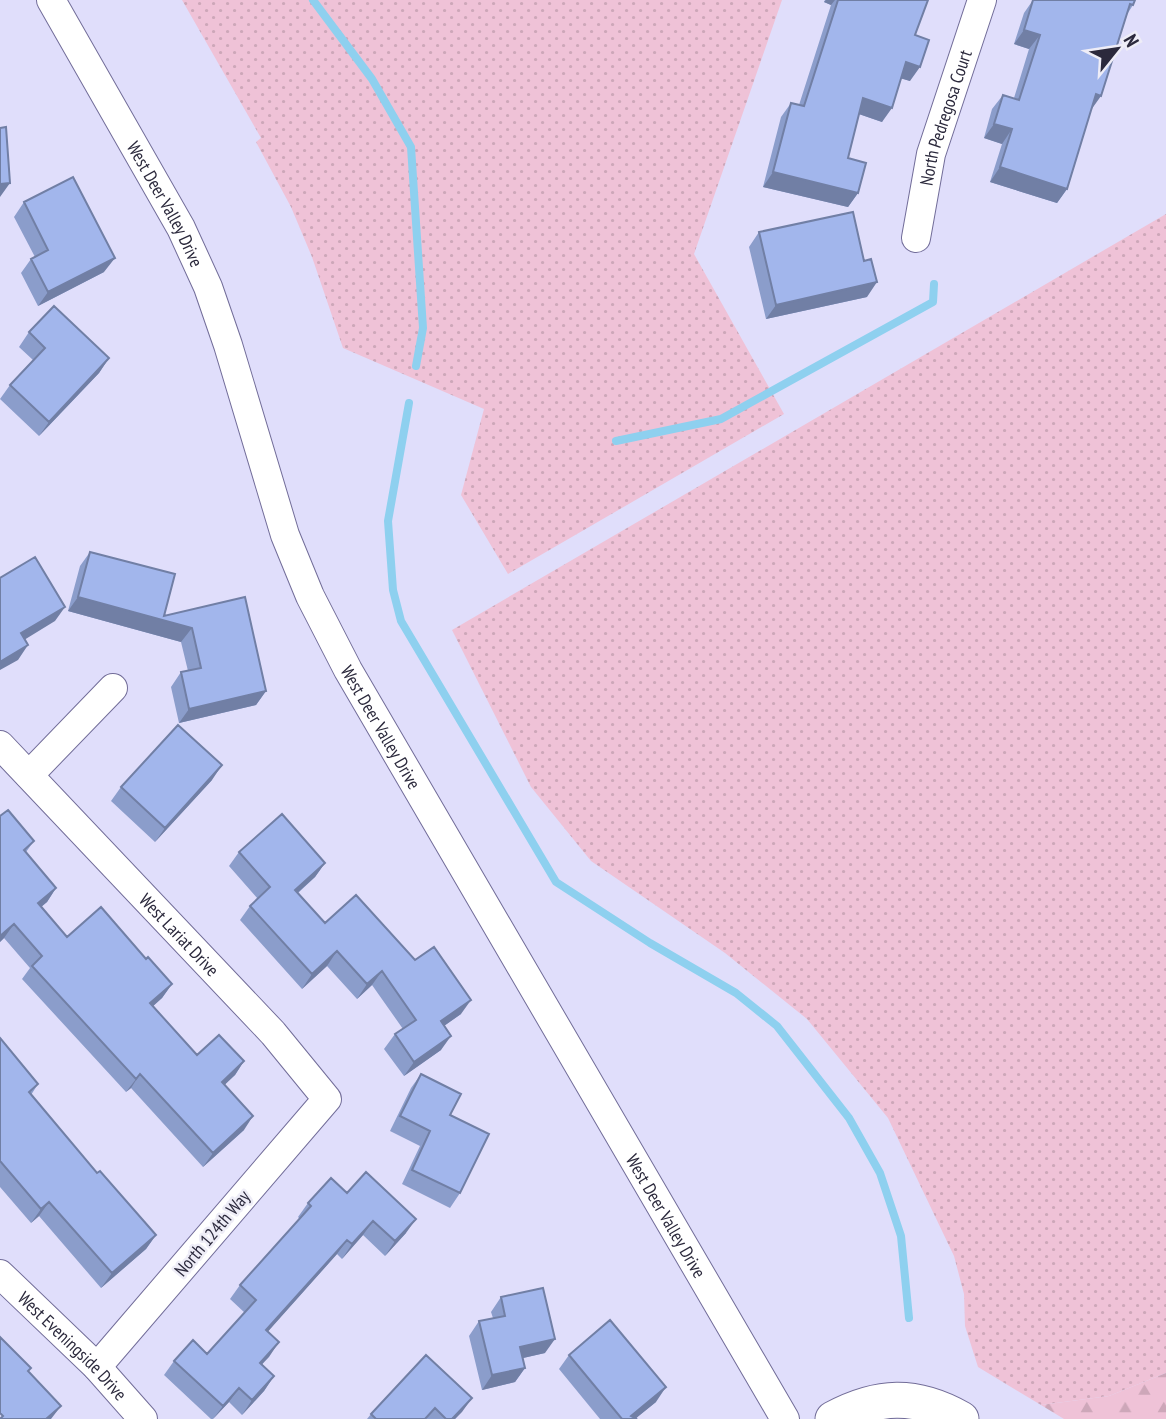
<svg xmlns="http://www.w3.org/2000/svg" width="1166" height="1419" font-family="'PT Sans Narrow',sans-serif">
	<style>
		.grass { fill: url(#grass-dots) }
		.forest { fill: url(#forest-firs) }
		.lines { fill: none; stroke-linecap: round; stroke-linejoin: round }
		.stream { stroke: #8ed0ef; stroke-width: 8 }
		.minor-casing { stroke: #726d99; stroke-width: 30 }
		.major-casing { stroke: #726d99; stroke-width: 37 }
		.minor { stroke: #fff; stroke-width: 28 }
		.major { stroke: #fff; stroke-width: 35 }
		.wall { fill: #8b9dcb }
		.shaded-wall { fill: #717fa5 }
		.building { fill: #a2b6ec; stroke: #717fa5; stroke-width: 2 }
		.labels { text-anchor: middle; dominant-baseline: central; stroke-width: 5; stroke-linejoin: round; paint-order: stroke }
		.street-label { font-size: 18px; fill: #2b293c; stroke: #eeedf7 }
	</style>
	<defs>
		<pattern id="grass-dots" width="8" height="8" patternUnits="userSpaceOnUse" patternTransform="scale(1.75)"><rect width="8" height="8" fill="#efc2d7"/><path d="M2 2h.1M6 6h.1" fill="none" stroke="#cda7b9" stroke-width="1.8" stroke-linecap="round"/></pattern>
		<pattern id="forest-firs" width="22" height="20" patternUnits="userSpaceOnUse" patternTransform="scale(1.75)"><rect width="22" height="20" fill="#efc2d7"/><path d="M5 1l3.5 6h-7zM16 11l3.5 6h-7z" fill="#cda7b9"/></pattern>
	</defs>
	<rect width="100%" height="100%" fill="#e0defb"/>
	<path class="grass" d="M182 0H782L694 254 784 414 508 574 461 495 484 409 343 348 312 257 291 207 256 142 261 138Z
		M1166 214V1373L1109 1396 1041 1405 978 1367 965 1326 964 1294 954 1256 888 1118 807 1019 725 953 591 861 531 787 452 630Z"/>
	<path class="forest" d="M1166 1373V1419H1064L1041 1405 1109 1396Z"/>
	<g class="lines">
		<path class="stream" d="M313 0 372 79 411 147 423 328 416 366
			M409 403 388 521 393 590 401 621 556 882 650 943 736 993 777 1026 849 1118 880 1173 901 1236 909 1318
			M616 441 721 419 933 302 934 284"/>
		<defs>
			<g id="minor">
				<path id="s1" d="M51 0 181 228 208 287 228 345 285 535 310 596 348 670 785 1419"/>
				<path id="s2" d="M916 238 931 154 982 0"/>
				<path id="s3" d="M0 745 273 1033 327 1099 97 1367"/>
				<path d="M29 775 113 688"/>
				<path id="s4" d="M0 1274 97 1367 143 1419"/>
			</g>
			<path id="major" d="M833 1419C878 1395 915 1393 961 1419"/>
		</defs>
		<use href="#minor" class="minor-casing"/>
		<use href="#major" class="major-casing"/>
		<use href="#minor" class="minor"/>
		<use href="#major" class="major"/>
	</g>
	<path class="wall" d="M825 0H928L915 35 910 81 901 78 882 122 859 114 848 158 858 193 848 207 763 187 781 117 791 103 799 105 831 5 824 2Z
		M1033 0H1135L1133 5 1126 16 1091 109 1067 189 1057 203 990 182 1002 144 984 138 992 109 1003 95 1014 98 1029 49 1014 44 1024 13Z
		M24 202 104 272 38 306 21 273 31 259 35 257 14 217Z
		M759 232 867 297 766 319 749 247Z
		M29 332 109 358 99 373 39 436 0 399 10 385 33 360 19 347Z
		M90 552 164 616 245 597 266 691 256 705 179 723 171 687 181 672 188 671 181 642 68 611 80 566Z
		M212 780 155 842 111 801 121 787Z
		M0 816 34 841 26 852 56 888 47 902 41 907 67 937 146 959 172 984 162 998 153 1006 197 1055 244 1061 235 1075 225 1084 244 1130 203 1167 131 1088 126 1092 22 979 30 968 4 938 0 942Z
		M239 852 325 863 315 877 298 893 325 923 461 1014 444 1026 441 1050 404 1076 384 1049 395 1034 403 1029 372 985 357 999 327 966 302 989 240 920 250 906 258 899 229 866Z
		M0 1038 38 1084 31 1095 97 1173 156 1235 146 1249 101 1288 39 1216 31 1223 0 1187Z
		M421 1074 450 1115 460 1193 450 1208 402 1184 420 1146 390 1131 411 1088Z
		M347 1193 406 1233 385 1256 363 1235 342 1259 337 1254 267 1332 279 1342 262 1364 274 1376 264 1391 242 1415 229 1402 213 1419H211L164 1375 174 1361 207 1354 245 1313 230 1299 240 1285 300 1219 298 1217 308 1203Z
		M501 1297 545 1353 523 1358 525 1368 515 1382 482 1390 469 1336 479 1321 493 1318 491 1312Z
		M569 1355 656 1402 636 1418 637 1419H600L559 1369Z
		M472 1398 455 1419H367L371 1414Z"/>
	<path class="shaded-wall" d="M826 0H835L831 5 824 2Z
		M1024 30 1040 35 1029 49 1014 44Z
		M906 62 920 67 910 81 896 77Z
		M1096 94 1101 96 1091 110Z
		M863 98 892 108 882 122 853 112Z
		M994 124 1012 129 1002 144 984 138Z
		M1000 167 1067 189 1057 203 990 182Z
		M773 172 858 193 848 207 763 187Z
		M10 183 0 197V184Z
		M115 258 104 272 38 306 48 292Z
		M877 282 867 297 766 319 776 305Z
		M109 358 99 373 39 436 49 422Z
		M78 597 192 628 181 642 68 611Z
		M65 607 55 621 11 648 21 633Z
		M28 645 18 660 0 670V662Z
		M266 691 256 705 179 723 189 709Z
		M222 765 212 780 155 842 165 828Z
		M325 863 315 877 285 904 295 890Z
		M56 888 47 902 29 917 38 903Z
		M14 924 4 938 0 942V936Z
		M337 951 327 966 302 989 312 974Z
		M382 971 372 985 357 999 367 984Z
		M172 984 162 998 141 1017 150 1003Z
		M471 1000 461 1014 431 1035 441 1021Z
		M451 1036 441 1050 404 1076 414 1062Z
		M244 1061 235 1075 213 1096 222 1082Z
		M140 1074 131 1088 126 1092 136 1079Z
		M253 1116 244 1130 203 1167 213 1153Z
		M49 1202 39 1216 31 1223 41 1209Z
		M416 1219 406 1233 385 1256 395 1241Z
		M373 1221 363 1235 342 1259 352 1244Z
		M156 1235 146 1249 101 1288 112 1273Z
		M347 1240 337 1254 256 1345 266 1330Z
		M555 1339 545 1353 510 1361 520 1347Z
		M279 1342 269 1357 250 1377 260 1363Z
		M525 1368 515 1382 482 1390 492 1375Z
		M274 1376 264 1391 242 1415 252 1400Z
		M666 1387 656 1402 635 1419 631 1416Z
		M239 1388 229 1402 213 1419 223 1406Z
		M472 1398 462 1412 455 1419H452Z
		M61 1406 51 1419H46Z"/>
	<path class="building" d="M838 0H928L915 35 929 40 920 67 906 62 892 108 863 98 848 158 866 163 858 193 773 172 791 103 804 106Z
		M1033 0H1135L1133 5 1130 4 1101 96 1096 94 1067 189 1000 167 1012 129 994 124 1003 95 1019 100 1040 35 1024 30Z
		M6 127 10 183 0 184V128Z
		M73 177 115 258 48 292 31 259 48 250 24 202Z
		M853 212 864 261 871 259 877 282 776 305 759 232Z
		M54 306 109 358 49 422 10 385 45 348 29 332Z
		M90 552 175 574 164 616 245 597 266 691 189 709 181 672 201 668 192 628 78 597Z
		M35 557 65 607 21 633 28 645 0 662V578Z
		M178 725 222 765 165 828 121 787Z
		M8 810 34 841 24 850 56 888 38 903 67 937 101 907 146 959 148 957 172 984 150 1003 197 1055 219 1035 244 1061 222 1082 253 1116 213 1153 140 1074 136 1079 32 966 42 956 14 924 0 936V816Z
		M282 814 325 863 295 890 325 923 356 895 415 960 434 947 471 1000 441 1021 451 1036 414 1062 395 1034 416 1020 382 971 367 984 337 951 312 974 250 906 270 887 239 852Z
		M0 1038 38 1084 29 1092 97 1173 100 1171 156 1235 112 1273 49 1202 41 1209 0 1161Z
		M421 1074 461 1094 450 1115 489 1134 460 1193 412 1170 430 1131 400 1116Z
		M366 1172 416 1219 395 1241 373 1221 352 1244 347 1240 266 1330 279 1342 260 1363 274 1376 252 1400 239 1388 223 1406 174 1361 193 1340 207 1354 256 1300 240 1285 311 1206 308 1203 331 1178 347 1193Z
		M543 1288 555 1339 520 1347 525 1368 492 1375 479 1321 505 1316 501 1297Z
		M610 1320 666 1387 631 1416 637 1419H622L569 1355Z
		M0 1337 31 1368 28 1371 61 1406 46 1419H0L3 1416 0 1413Z
		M426 1355 472 1398 452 1419H446L435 1408 425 1419H376L371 1414Z"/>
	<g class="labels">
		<g class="street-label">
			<text stroke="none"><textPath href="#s2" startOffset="124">North Pedregosa Court</textPath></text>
			<text stroke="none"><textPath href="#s1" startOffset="234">West Deer Valley Drive</textPath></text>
			<text stroke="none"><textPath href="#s1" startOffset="802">West Deer Valley Drive</textPath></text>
			<text stroke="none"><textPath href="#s3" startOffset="261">West Lariat Drive</textPath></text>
			<text stroke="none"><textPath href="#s1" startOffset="1368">West Deer Valley Drive</textPath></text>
			<text transform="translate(212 1233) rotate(-50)">North 124th Way</text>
			<text stroke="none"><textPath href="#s4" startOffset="102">West Eveningside Drive</textPath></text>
		</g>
	</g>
	<g transform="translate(1117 49) rotate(60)" stroke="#eeedf7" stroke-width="5" paint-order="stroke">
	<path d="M0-5L12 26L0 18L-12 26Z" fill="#2b293c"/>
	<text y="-10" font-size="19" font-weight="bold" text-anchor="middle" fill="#2b293c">N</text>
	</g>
</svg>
